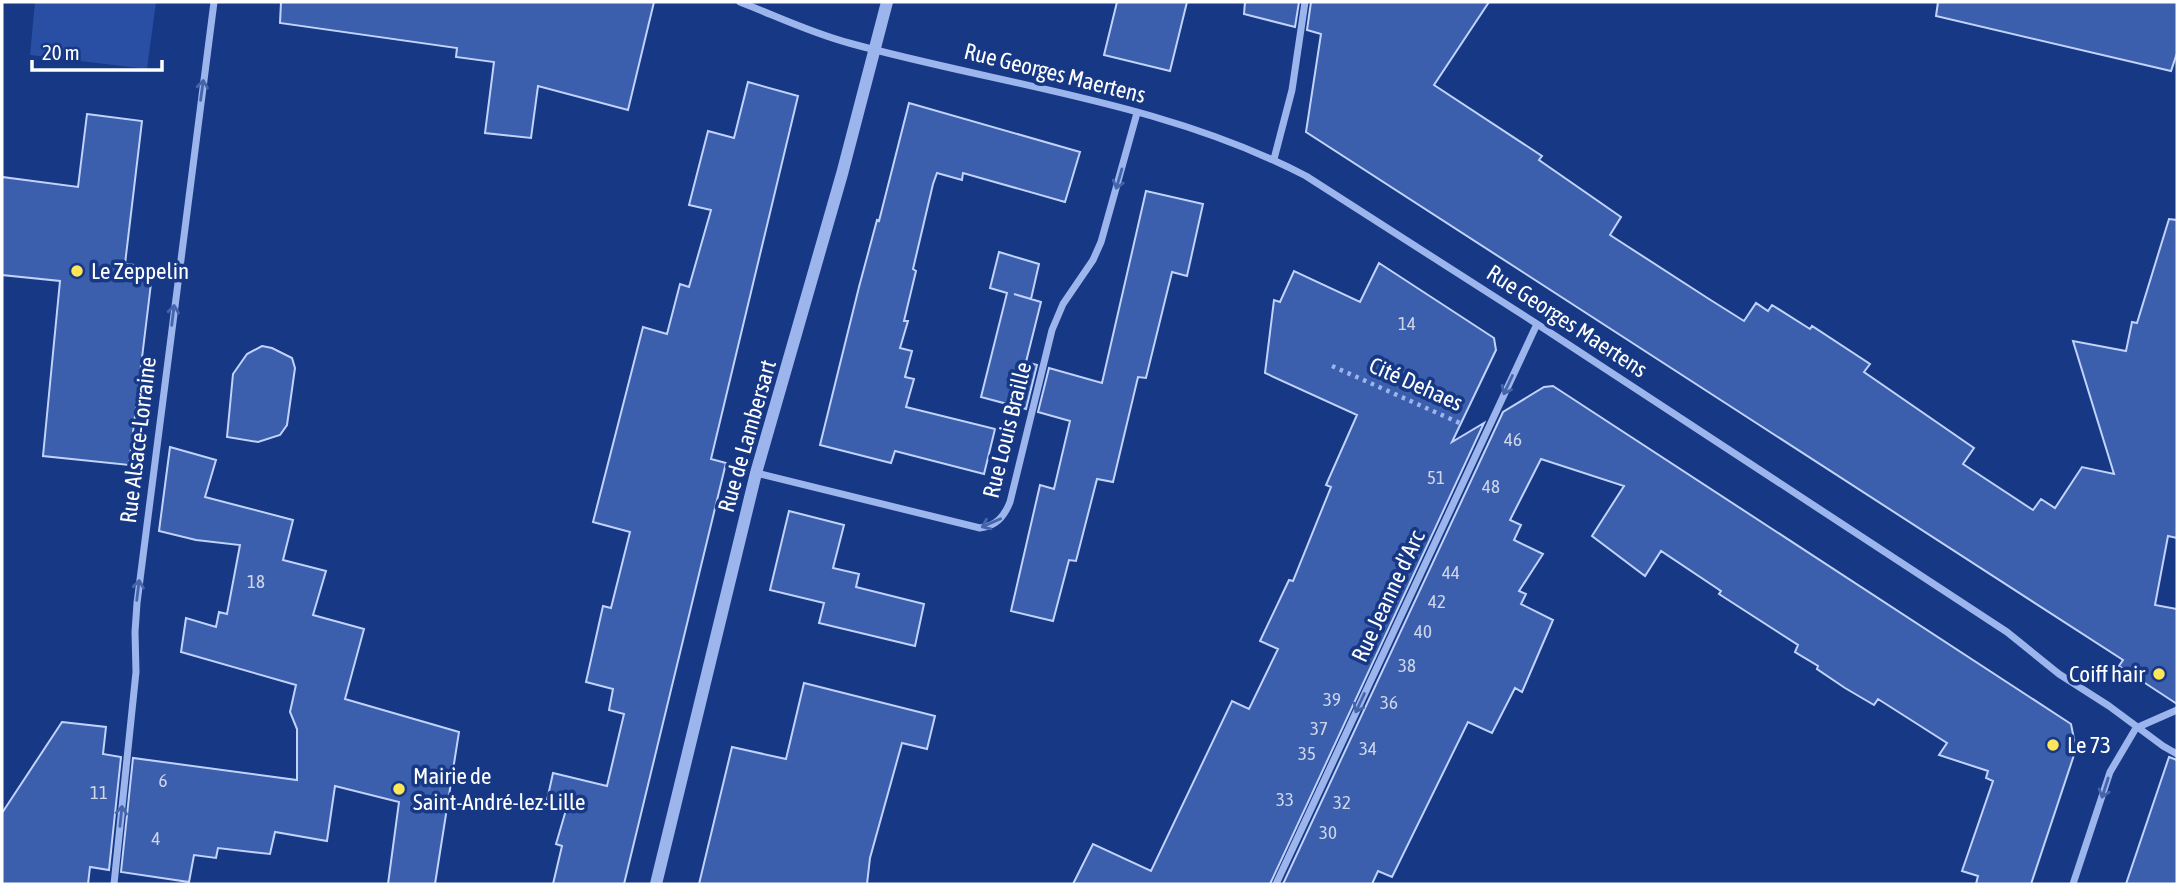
<svg xmlns="http://www.w3.org/2000/svg" width="2179" height="886" font-family="'Asap Condensed',sans-serif">
	<style>
		.green { fill: #294fa4 }
		.building { fill: #3b5ead; stroke: #c1d3fa; stroke-width: 2 }
		.lines { fill: none; stroke-linecap: round; stroke-linejoin: round }
		.path { stroke: #9cb5ed; stroke-width: 4.5; stroke-dasharray: 3.5 5; stroke-linecap: butt }
		.minor { stroke: #9cb5ed; stroke-width: 7 }
		.tertiary { stroke: #9cb5ed; stroke-width: 12 }
		.oneway { stroke: #4664a9 }
		.poi-dot { fill: #ffe658; stroke: #173885; stroke-width: 2.5 }
		.labels { text-anchor: middle; dominant-baseline: central; stroke-width: 7; stroke-linejoin: round; paint-order: stroke }
		.number-label { font-size: 19px; fill: #ced7ea }
		.street-label { font-size: 23px; fill: #fff; stroke: #173885 }
		.poi-label { font-size: 23px; fill: #fff; stroke: #173885; text-anchor: start }
	</style>
	<rect width="100%" height="100%" fill="#173885"/>
	<path class="green" d="M35 2H156L147 69 30 55Z"/>
	<path class="building" d="M281 2H654L628 110 538 86 531 138 485 133 494 62 456 57 457 48 280 23Z
		M1117 2H1187L1170 71 1104 55Z
		M1245 2H1299L1295 27 1244 14Z
		M1311 2H1489L1434 85 1542 156 1539 160 1621 217 1610 235 1709 299 1744 321 1756 303 1768 311 1772 305 1810 329 1812 326 1870 364 1864 372 1974 448 1963 464 2033 510 2041 499 2055 508 2082 467 2114 474 2073 341 2126 351 2132 322 2137 323 2169 219 2177 220V538L2168 536 2155 605 2177 609V704L2119 666 2123 660 1306 132 1321 34 1307 30Z
		M1938 2H2177V53L2171 71 1936 16Z
		M748 82 798 96 711 459 726 463 701 566 624 884H553L562 846 556 844 566 810 546 805 553 773 607 786 624 714 609 710 613 689 586 682 603 606 611 608 630 532 593 522 643 327 667 334 680 284 689 287 711 210 689 205 708 131 734 138Z
		M909 103 1080 152 1065 202 963 173 962 180 937 173 933 184 913 269 916 271 904 321H908L900 348 912 351 905 377 914 379 906 407 995 429 984 474 895 451 891 463 820 445 859 287 877 220 879 221Z
		M87 114 142 121 125 264 153 267 129 465 43 456 60 281 2 275V177L78 187Z
		M1146 191 1203 204 1187 276 1172 272 1146 378 1138 377 1113 482 1097 479 1076 561 1069 560 1053 621 1011 611 1040 485 1054 489 1070 421 1038 412 1049 368 1102 383Z
		M999 252 1039 264 1031 299 1014 294 1041 302 1026 362 1037 365 1026 409 981 397 1007 293 990 288Z
		M1379 263 1494 338 1496 350 1452 442 1484 423 1270 884H1073L1093 844 1151 871 1232 701 1249 709 1278 649 1260 641 1289 580 1293 581 1331 487 1326 485 1357 415 1265 373 1274 300 1280 302 1294 271 1360 302Z
		M262 346 272 348 292 358 295 368 287 425 280 435 258 442 227 437 233 374 247 354Z
		M1553 386 2071 724 2076 749 2031 884H1976L1978 876 1962 871 1993 781 1986 778 1988 771 1939 755 1947 743 1878 699 1874 705 1845 688 1817 669 1818 666 1795 652 1798 645 1719 594 1721 591 1661 551 1645 576 1592 536 1624 486 1541 459 1510 520 1521 525 1514 540 1543 554 1519 591 1526 594 1521 604 1553 620 1522 692 1515 688 1492 733 1468 722 1392 877 1378 871 1372 884H1283L1503 412 1544 387Z
		M170 447 216 460 205 497 293 520 283 560 326 571 313 615 364 629 345 699 459 732 435 884H388L399 802 335 786 327 841 275 832 270 854 218 848 216 858 194 855 189 882 121 872 133 758 297 780V729L290 712 296 685 181 652 186 618 216 627 219 612 227 614 240 545 196 540 159 531Z
		M789 511 844 525 833 568 859 574 856 587 924 604 915 646 819 623 824 603 770 590Z
		M804 683 935 716 927 749 902 743 870 858 867 884H699L732 747 786 759Z
		M62 722 106 727 103 754 121 757 109 870 90 867 88 884H2V813Z
		M2169 757 2177 760V884H2126Z"/>
	<g class="lines">
		<path class="path" d="M1332 366 1462 424"/>
		<path class="minor" d="M740 2C776 16 811 33 849 43 1001 85 1164 102 1306 176L1537 324 2007 632 2059 674 2109 706 2163 746 2177 754
			M1274 159 1292 90 1305 2
			M756 473 980 528C996 526 1004 517 1010 502L1052 330 1063 304 1093 260 1101 242 1137 113
			M2136 728 2177 710
			M114 884 136 672 135 632 137 603 214 2
			M1276 884 1537 324
			M2073 884 2110 772 2136 728"/>
		<path class="tertiary" d="M656 884 756 473 842 174 887 2"/>
	</g>
	<defs><path id="oneway-shaft" d="M-6 0H5M1.5-3L5.5 0L1.5 3" fill="none" stroke-width="1.6" stroke-linecap="round" stroke-linejoin="round" transform="scale(1.75)"/></defs>
	<g class="oneway">
		<use href="#oneway-shaft" transform="translate(202 90) rotate(-82)"/>
		<use href="#oneway-shaft" transform="translate(1119 179) rotate(106)"/>
		<use href="#oneway-shaft" transform="translate(173 315) rotate(-83)"/>
		<use href="#oneway-shaft" transform="translate(1508 385) rotate(115)"/>
		<use href="#oneway-shaft" transform="translate(991 523) rotate(156)"/>
		<use href="#oneway-shaft" transform="translate(138 590) rotate(-83)"/>
		<use href="#oneway-shaft" transform="translate(1360 703) rotate(115)"/>
		<use href="#oneway-shaft" transform="translate(2105 788) rotate(108)"/>
		<use href="#oneway-shaft" transform="translate(121 816) rotate(-84)"/>
	</g>
	<g class="poi-dot">
		<circle cx="77" cy="271" r="7"/>
		<circle cx="2159" cy="674" r="7"/>
		<circle cx="2053" cy="745" r="7"/>
		<circle cx="399" cy="789" r="7"/>
	</g>
	<g class="labels">
		<g class="number-label">
			<text x="1407" y="323">14</text>
			<text x="1513" y="439">46</text>
			<text x="1436" y="477">51</text>
			<text x="1491" y="486">48</text>
			<text x="1451" y="572">44</text>
			<text x="256" y="581">18</text>
			<text x="1437" y="601">42</text>
			<text x="1423" y="631">40</text>
			<text x="1407" y="665">38</text>
			<text x="1332" y="699">39</text>
			<text x="1389" y="702">36</text>
			<text x="1319" y="728">37</text>
			<text x="1368" y="748">34</text>
			<text x="1307" y="753">35</text>
			<text x="163" y="780">6</text>
			<text x="99" y="792">11</text>
			<text x="1285" y="799">33</text>
			<text x="1342" y="802">32</text>
			<text x="1328" y="832">30</text>
			<text x="156" y="838">4</text>
		</g>
		<g class="street-label">
			<text transform="translate(1055 73) rotate(14)">Rue Georges Maertens</text>
			<text transform="translate(1567 321) rotate(33)">Rue Georges Maertens</text>
			<text transform="translate(1416 384) rotate(24)">Cité Dehaes</text>
			<text transform="translate(1007 430) rotate(-76)">Rue Louis Braille</text>
			<text transform="translate(747 436) rotate(-74)">Rue de Lambersart</text>
			<text transform="translate(138 440) rotate(-83)">Rue Alsace-Lorraine</text>
			<text transform="translate(1388 596) rotate(-65)">Rue Jeanne d'Arc</text>
		</g>
		<g class="poi-label">
			<text x="91" y="271">Le Zeppelin</text>
			<text x="2145" y="674" text-anchor="end">Coiff hair</text>
			<text x="2067" y="745">Le 73</text>
			<text x="413" y="776">Mairie de<tspan x="413" dy="26">Saint-André-lez-Lille</tspan></text>
		</g>
	</g>
	<rect width="2179" height="886" fill="none" stroke="#ffffff" stroke-width="7"/>
	<path d="M32 60v10h130v-10" fill="none" stroke="#ffffff" stroke-width="3.5"/>
	<text x="42" y="60" font-size="21" fill="#ffffff" stroke="#173885" stroke-width="5" paint-order="stroke">20 m</text>
</svg>
